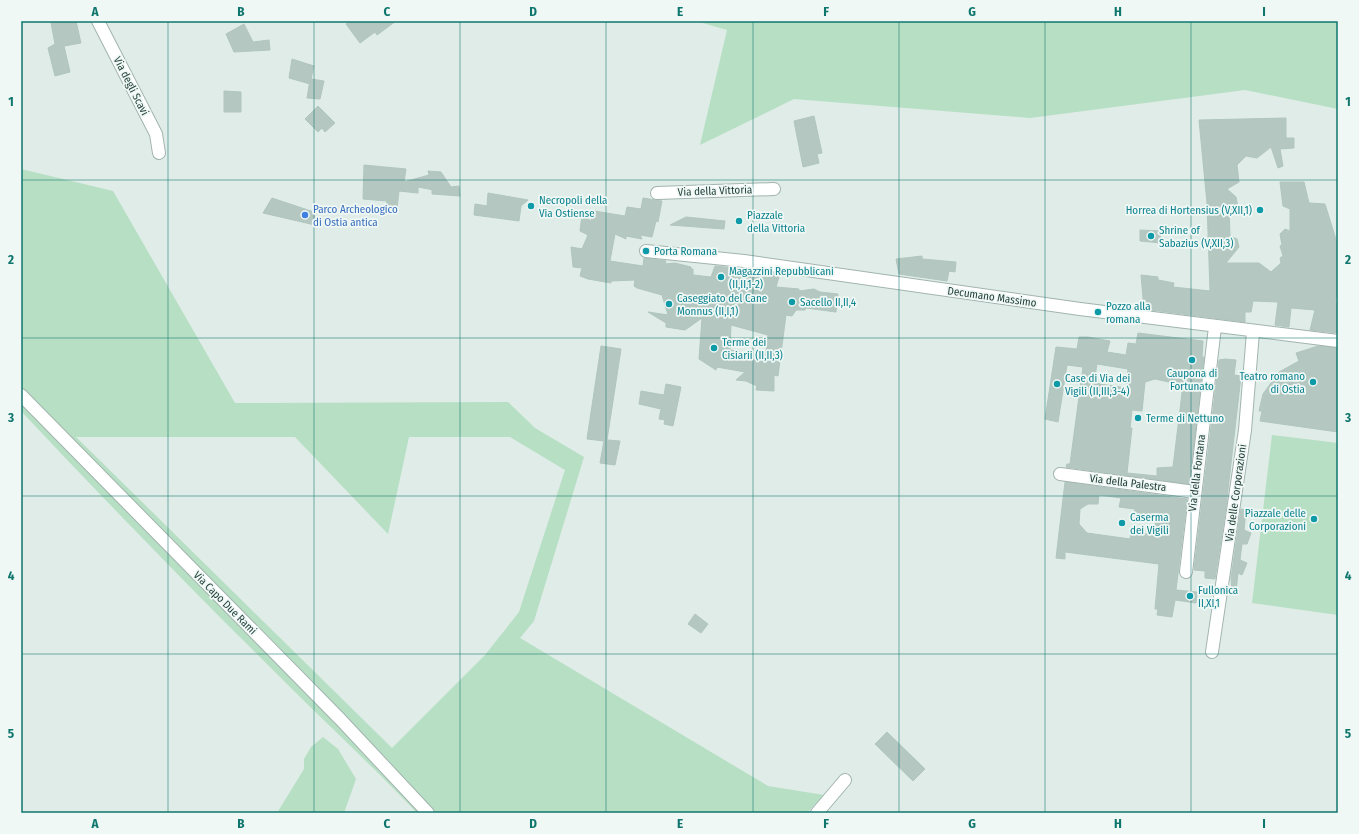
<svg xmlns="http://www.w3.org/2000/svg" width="1359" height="834" font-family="'Fira Sans Condensed',sans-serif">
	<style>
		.green { fill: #b6dfc4; fill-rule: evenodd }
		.building { fill: #b4c7c0; stroke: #b1c6bf; fill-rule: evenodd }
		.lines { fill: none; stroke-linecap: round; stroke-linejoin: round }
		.minor-casing { stroke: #a2b4af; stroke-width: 14 }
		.minor { stroke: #fff; stroke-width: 12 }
		.grid { fill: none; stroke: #0f766e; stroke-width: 1; stroke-opacity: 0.55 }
		.culture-dot { fill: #0f9aa8; stroke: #f0f8f5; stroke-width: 1.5 }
		.shop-dot { fill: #3f7fe0; stroke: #f0f8f5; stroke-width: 1.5 }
		.labels { text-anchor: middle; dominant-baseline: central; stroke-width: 3.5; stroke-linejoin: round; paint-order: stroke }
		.street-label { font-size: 11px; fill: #1f3d37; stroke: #f0f8f5 }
		.culture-label { font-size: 11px; fill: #0d838f; stroke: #f0f8f5; text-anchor: start }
		.shop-label { font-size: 11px; fill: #366cbe; stroke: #f0f8f5; text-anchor: start }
		.neatline { fill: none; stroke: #0f766e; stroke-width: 1.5 }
		.grid-label { font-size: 13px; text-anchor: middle; font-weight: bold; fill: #0f766e }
	</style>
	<rect width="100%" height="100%" fill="#dfece7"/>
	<path class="green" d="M696 21H1338V109L1245 90 1030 118 794 99 700 145 727 30Z
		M21 169 113 191 235 403 508 402 535 428 584 457 534 621 520 638 768 786 824 795 807 813H417C368 761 315 713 265 662 182 580 101 496 21 411ZM76 437H295L388 534 409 437H510L565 470 519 612 485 655 392 748Z
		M1272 435 1338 443V615L1252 603Z
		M323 737 338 749 356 779 344 813H277L304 769V759L311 747Z"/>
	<path class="building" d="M60 21H76L81 43 64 46 70 72 55 76 48 48 55 44 51 23Z
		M351 21H396L377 35 375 32 360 43 346 24Z
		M244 24 253 42 269 40 270 50 234 52 226 34Z
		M292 59 314 66 311 79 324 81 320 99 307 98 310 80V84L289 78Z
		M224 91 241 92V112H224Z
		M318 106 335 123 325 132 322 128 318 132 305 119Z
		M814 116 822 153 817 154 819 163 803 167 794 121Z
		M1286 118V138H1294V148L1280 149 1283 166 1278 168 1271 147 1257 158 1246 156 1237 165 1239 182 1227 189 1236 197 1239 212 1229 209 1230 236 1237 239 1239 247 1226 263H1259L1271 272 1281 263 1280 258 1283 256 1280 246 1282 245 1280 234 1285 229 1290 231V209L1283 206 1280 182H1304L1309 203 1325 204 1338 246V286L1335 303H1338V333L1310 330 1315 310 1291 308 1289 327 1275 325 1278 302 1253 301 1251 312H1245V322L1144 309 1141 275 1158 277V280L1174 283 1173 287 1210 291 1207 203 1199 120Z
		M364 165 406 169 404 182 429 175 428 171 441 172 451 187 459 186 460 196 432 194V190H434L418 187V193L399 191 397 209 386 207 387 201 363 199Z
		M488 193 528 200 521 206 519 221 474 215 475 204 487 206Z
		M272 198 314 212 315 225 263 213Z
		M643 198 662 201 658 222 656 221 652 237 640 235 642 239 626 236V239L615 234 610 261 643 266 644 258 659 260 666 261 665 264 675 263 691 267V269H693V275L711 277 715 266 762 271 776 273 775 276 779 277 776 287 799 289V291L814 289 820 292 838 294 836 312 806 308 805 310H796L792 316 786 315 778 376 774 375V391L756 390 757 386 746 381 736 380 745 372 717 367 716 370 699 359 702 318 685 330 666 327V323L648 312 668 315 662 295 637 288 634 286 635 280 611 281V283L588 279 580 276 582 268 573 267 571 247 582 249 588 235 580 231 582 215 591 221 594 211 625 216 627 207 641 209ZM731 325 768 335 765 361 743 359 742 352 730 350Z
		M686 217 725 221 724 229 670 225Z
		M1140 230 1160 231 1161 243 1140 241Z
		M922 256V259L956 262 955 272 949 271 947 281 899 274 896 259Z
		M1138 333 1203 341 1202 357H1204L1189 484 1066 467 1067 464H1070L1083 367 1067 365 1058 422 1045 419 1056 347 1077 349 1079 337H1088L1110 341 1107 352 1126 355 1128 343 1136 344ZM1097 364 1128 369 1126 388 1094 383ZM1155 379 1183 385 1173 467 1157 468V476L1127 473 1132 428H1130L1132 410 1142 411 1145 382Z
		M601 346 621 349 607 440 620 441 615 465 600 463 604 441 587 439Z
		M1318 346 1338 348V432L1260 421 1262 411H1259L1263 394 1279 372 1299 361 1296 353Z
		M1225 359 1236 360 1234 375 1241 376 1226 507 1215 579 1205 578V571L1194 570 1219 360Z
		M666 384 681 387 673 426 664 424 665 420 659 419 661 409 639 404 641 391 664 395Z
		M1065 482 1187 499 1176 590 1197 592 1196 603 1175 600 1172 617 1157 615 1158 609H1155L1159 564 1065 552V559L1056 558ZM1099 495 1121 498 1119 507 1135 509 1134 514 1156 518 1154 535 1131 532 1130 539 1087 533 1079 524 1080 509 1088 504H1098Z
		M1241 509 1246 510 1244 530 1251 533 1247 544H1242L1240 560 1247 563 1242 575 1238 573 1236 592H1232L1231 578Z
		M695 614 708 624 701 633 688 624Z
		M887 732 925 769 913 781 875 744Z"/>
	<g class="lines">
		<defs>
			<path id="minor" d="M98 21 156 134 159 153
				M657 193 774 189
				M646 251 744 261 1080 309 1338 341
				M21 395 340 719 428 813
				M1060 474 1195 492
				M1186 572 1215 327
				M1212 652 1245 430 1253 332
				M817 813 845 780"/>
		</defs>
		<use href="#minor" class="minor-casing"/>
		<use href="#minor" class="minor"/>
	</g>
	<path class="grid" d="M168 21V813M314 21V813M460 21V813M606 21V813M753 21V813M899 21V813M1045 21V813M1191 21V813M21 180H1338M21 338H1338M21 496H1338M21 654H1338"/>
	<g class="culture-dot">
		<circle cx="531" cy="206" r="4"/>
		<circle cx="1260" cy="210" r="4"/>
		<circle cx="739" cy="221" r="4"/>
		<circle cx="1151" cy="236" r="4"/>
		<circle cx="646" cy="251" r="4"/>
		<circle cx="721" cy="277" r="4"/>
		<circle cx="792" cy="302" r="4"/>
		<circle cx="669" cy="304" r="4"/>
		<circle cx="1098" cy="312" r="4"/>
		<circle cx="714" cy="348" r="4"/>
		<circle cx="1192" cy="360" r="4"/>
		<circle cx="1313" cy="382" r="4"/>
		<circle cx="1057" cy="384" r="4"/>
		<circle cx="1138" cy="418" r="4"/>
		<circle cx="1314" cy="519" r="4"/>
		<circle cx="1122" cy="523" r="4"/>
		<circle cx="1190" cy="596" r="4"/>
	</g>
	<circle class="shop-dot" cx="305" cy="215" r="4"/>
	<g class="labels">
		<g class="street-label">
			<text transform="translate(131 86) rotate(63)">Via degli Scavi</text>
			<text transform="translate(715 191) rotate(-2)">Via della Vittoria</text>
			<text transform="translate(992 297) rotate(8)">Decumano Massimo</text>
			<text transform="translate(1197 473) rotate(-83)">Via della Fontana</text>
			<text transform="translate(1128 483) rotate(7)">Via della Palestra</text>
			<text transform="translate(1236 493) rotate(-82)">Via delle Corporazioni</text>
			<text transform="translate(225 603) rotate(45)">Via Capo Due Rami</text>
		</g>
		<g class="culture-label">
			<text x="539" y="200">Necropoli della<tspan x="539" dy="13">Via Ostiense</tspan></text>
			<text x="1252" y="210" text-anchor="end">Horrea di Hortensius (V,XII,1)</text>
			<text x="747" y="215">Piazzale<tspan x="747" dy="13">della Vittoria</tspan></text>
			<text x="1159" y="230">Shrine of<tspan x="1159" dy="13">Sabazius (V,XII,3)</tspan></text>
			<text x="654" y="251">Porta Romana</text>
			<text x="729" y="271">Magazzini Repubblicani<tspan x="729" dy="13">(II,II,1-2)</tspan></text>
			<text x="677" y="298">Caseggiato del Cane<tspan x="677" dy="13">Monnus (II,I,1)</tspan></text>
			<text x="800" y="302">Sacello II,II,4</text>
			<text x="1106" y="306">Pozzo alla<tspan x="1106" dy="13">romana</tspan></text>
			<text x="722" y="342">Terme dei<tspan x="722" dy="13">Cisiarii (II,II,3)</tspan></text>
			<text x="1192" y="373" text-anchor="middle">Caupona di<tspan x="1192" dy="13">Fortunato</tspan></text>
			<text x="1305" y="376" text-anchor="end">Teatro romano<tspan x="1305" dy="13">di Ostia</tspan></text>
			<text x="1065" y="378">Case di Via dei<tspan x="1065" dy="13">Vigili (II,III,3-4)</tspan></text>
			<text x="1146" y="418">Terme di Nettuno</text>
			<text x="1306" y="513" text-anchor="end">Piazzale delle<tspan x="1306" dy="13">Corporazioni</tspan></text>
			<text x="1130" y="517">Caserma<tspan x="1130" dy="13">dei Vigili</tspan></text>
			<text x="1198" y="590">Fullonica<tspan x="1198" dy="13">II,XI,1</tspan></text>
		</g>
		<g class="shop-label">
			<text x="313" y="209">Parco Archeologico<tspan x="313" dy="13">di Ostia antica</tspan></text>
		</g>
	</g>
	<rect width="1359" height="834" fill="none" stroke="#f0f8f5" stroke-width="44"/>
	<rect x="22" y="22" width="1315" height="790" class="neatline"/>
	<g class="grid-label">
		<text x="95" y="16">A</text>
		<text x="241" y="16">B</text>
		<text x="387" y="16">C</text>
		<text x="533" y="16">D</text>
		<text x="680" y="16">E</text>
		<text x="826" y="16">F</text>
		<text x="972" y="16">G</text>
		<text x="1118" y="16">H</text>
		<text x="1264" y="16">I</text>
		<text x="11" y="106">1</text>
		<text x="1348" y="106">1</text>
		<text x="11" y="264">2</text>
		<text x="1348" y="264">2</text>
		<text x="11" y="422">3</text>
		<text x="1348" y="422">3</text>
		<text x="11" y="580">4</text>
		<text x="1348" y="580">4</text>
		<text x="11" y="738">5</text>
		<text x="1348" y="738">5</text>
		<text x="95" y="828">A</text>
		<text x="241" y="828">B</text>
		<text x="387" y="828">C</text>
		<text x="533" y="828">D</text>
		<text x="680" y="828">E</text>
		<text x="826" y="828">F</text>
		<text x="972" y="828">G</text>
		<text x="1118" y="828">H</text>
		<text x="1264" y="828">I</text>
	</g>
</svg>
